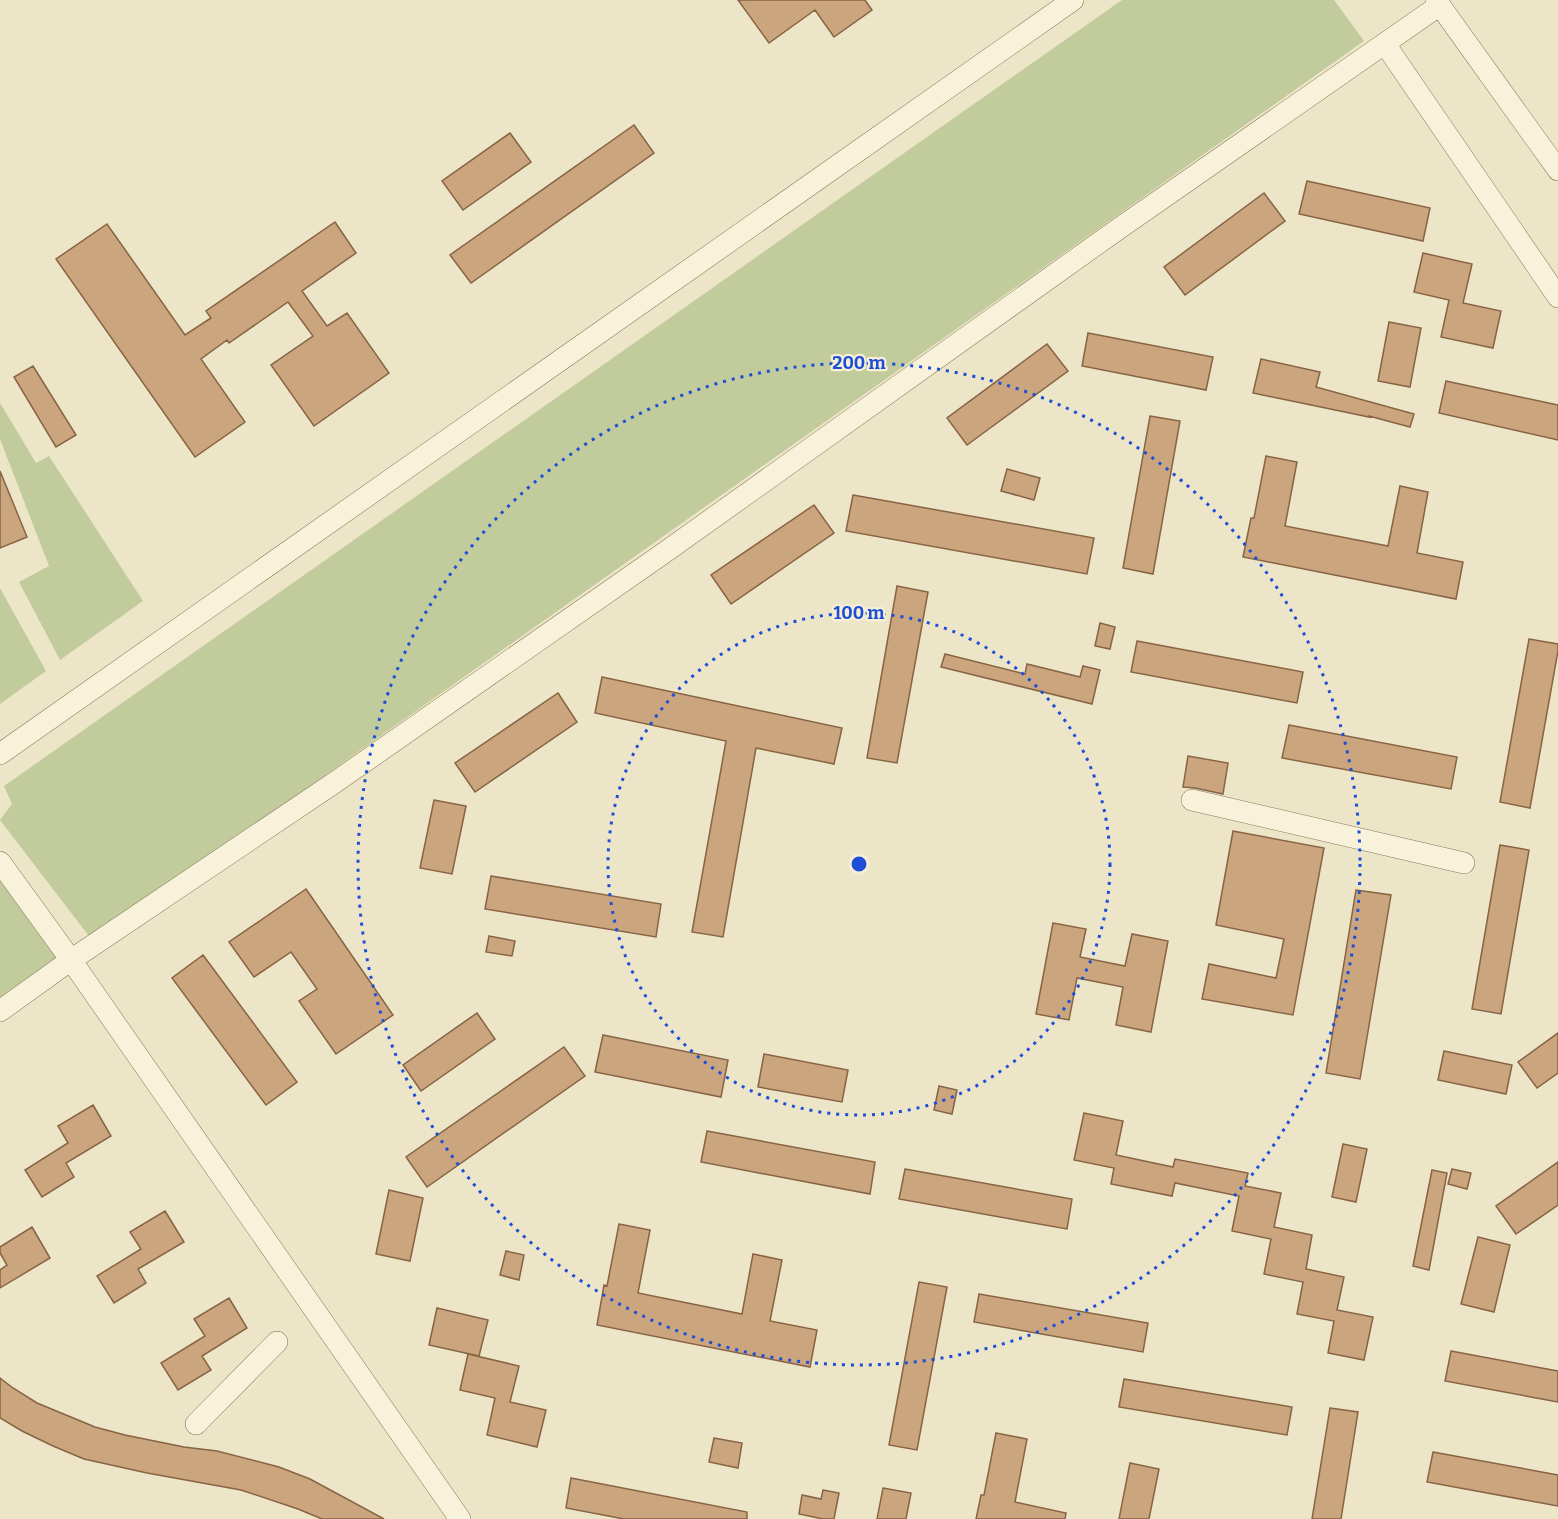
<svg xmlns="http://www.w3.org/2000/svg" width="1558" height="1519" font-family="Bitter,serif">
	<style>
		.green { fill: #c1cb9b }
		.building { fill: #caa57e; stroke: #876443; stroke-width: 1.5 }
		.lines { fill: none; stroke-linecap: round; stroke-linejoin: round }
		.minor-casing { stroke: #88785d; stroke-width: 22 }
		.minor { stroke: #f8f2da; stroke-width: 21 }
		.ring { fill: none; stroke: #1d4ed8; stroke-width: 3; stroke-dasharray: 3 6 }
		.centre { fill: #1d4ed8; stroke: #f5efd6; stroke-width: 3 }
		.ring-label { font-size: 18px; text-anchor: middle; font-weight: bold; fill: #1d4ed8; stroke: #f5efd6; stroke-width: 4.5; stroke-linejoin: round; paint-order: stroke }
	</style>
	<rect width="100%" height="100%" fill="#ede5c7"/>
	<path class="green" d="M1122 0H1334L1364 41 92 940 0 820 12 804 4 786Z
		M0 403 36 463 49 456 143 601 60 660 19 582 49 566 0 439Z
		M0 588 46 671 0 704Z
		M0 862 71 960 0 1011Z"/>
	<path class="building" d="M738 0H865L872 10 834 37 815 10 769 43Z
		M634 125 654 153 471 283 450 255Z
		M510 133 531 162 463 210 442 181Z
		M1307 181 1430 208 1423 241 1299 214Z
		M1264 193 1285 221 1185 295 1164 267Z
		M335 222 356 253 302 291 327 326 347 313 389 373 314 426 271 365 313 336 288 302 229 343 227 340 201 359 245 422 195 457 56 259 107 224 185 335 211 318 206 311Z
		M1423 253 1472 264 1463 303 1501 311 1493 348 1441 337 1449 300 1414 292Z
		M1389 322 1421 328 1410 387 1378 381Z
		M1088 333 1213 357 1206 390 1082 366Z
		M1047 344 1068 371 967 445 947 418Z
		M1261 359 1320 372 1316 387 1414 414 1410 427 1369 416V417L1253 393Z
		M33 366 76 435 56 447 14 377Z
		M1446 381 1558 405V440L1439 413Z
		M1150 416 1180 421 1153 574 1123 568Z
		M1266 456 1297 462 1285 526 1388 546 1400 486 1428 492 1417 553 1463 562 1456 599 1243 557 1251 518H1254Z
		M1007 469 1040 478 1034 500 1001 491Z
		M0 471 27 537 0 548Z
		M853 495 1094 538 1087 574 846 531Z
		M814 505 834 533 731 604 711 575Z
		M897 586 928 592 897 763 867 758Z
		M1100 623 1115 627 1110 649 1095 646Z
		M1529 639 1558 644V651L1530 808 1500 802Z
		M1137 641 1303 672 1297 703 1131 672Z
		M945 654 1025 674 1027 664 1080 677 1083 666 1100 670 1092 704 941 667Z
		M602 677 842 728 834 764 756 748 723 937 692 932 726 741 595 713Z
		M558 693 577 722 475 792 455 763Z
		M1289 725 1457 757 1451 789 1282 758Z
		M1188 756 1228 763 1223 794 1195 788 1183 787Z
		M434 800 466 806 452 874 420 868Z
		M1233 831 1324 848 1293 1015 1202 999 1209 964 1276 978 1284 939 1216 925Z
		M1500 845 1529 850 1501 1014 1472 1009Z
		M491 876 661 904 656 937 485 909Z
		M306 889 393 1015 336 1054 299 1001 317 989 291 952 254 977 229 942Z
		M1356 890 1391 895 1360 1079 1326 1073Z
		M1053 923 1086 929 1080 957 1125 966 1132 934 1168 941 1151 1032 1116 1025 1123 987 1077 978 1069 1020 1036 1014Z
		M489 936 515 941 512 956 486 952Z
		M203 955 297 1082 266 1105 172 978Z
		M477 1013 495 1039 421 1091 403 1065Z
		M1558 1033V1073L1537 1088 1518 1062Z
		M603 1035 728 1060 721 1097 595 1072Z
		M564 1047 585 1076 427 1187 406 1157Z
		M1444 1051 1512 1065 1506 1094 1438 1080Z
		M764 1054 848 1070 842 1102 758 1087Z
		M939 1086 957 1090 952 1114 934 1110Z
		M93 1105 111 1136 66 1163 74 1177 42 1197 25 1170 68 1143 58 1126Z
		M1084 1113 1123 1121 1116 1155 1173 1167 1175 1159 1248 1173 1245 1186 1281 1193 1274 1227 1312 1235 1306 1269 1344 1277 1337 1310 1373 1317 1364 1360 1328 1353 1334 1321 1297 1314 1303 1282 1264 1274 1271 1239 1232 1231 1239 1196 1175 1183 1172 1196 1111 1184 1114 1168 1074 1160Z
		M707 1131 875 1162 870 1194 701 1162Z
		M1343 1144 1367 1149 1356 1202 1332 1197Z
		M1558 1162V1205L1516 1234 1496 1206Z
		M905 1169 1072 1199 1067 1229 899 1199Z
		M1452 1169 1471 1173 1467 1189 1448 1184Z
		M1432 1170 1447 1173 1429 1270 1413 1266Z
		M389 1190 423 1198 410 1261 376 1254Z
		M165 1211 184 1242 138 1269 146 1283 114 1303 97 1276 141 1249 130 1232Z
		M619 1224 650 1230 638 1293 742 1314 753 1254 782 1260 770 1321 817 1330 810 1367 597 1325 604 1285 607 1286Z
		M32 1227 50 1258 0 1288V1270L7 1265 0 1253V1247Z
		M1478 1237 1510 1245 1494 1312 1461 1304Z
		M506 1251 524 1255 519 1280 500 1275Z
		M919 1282 947 1287 917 1450 889 1445Z
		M979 1294 1148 1323 1143 1352 974 1322Z
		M229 1298 247 1328 202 1356 211 1370 178 1390 161 1363 205 1336 194 1319Z
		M437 1308 488 1320 479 1356 429 1345Z
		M1451 1351 1558 1371V1402L1445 1381Z
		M468 1354 519 1366 510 1402 546 1410 537 1447 487 1435 495 1398 460 1390Z
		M0 1378 13 1388 37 1403 95 1427 125 1435 184 1447 217 1451 279 1467 310 1479 384 1519H322L298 1509 241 1490 147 1473 84 1459 53 1446 22 1431 0 1418Z
		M1124 1379 1292 1407 1287 1435 1119 1407Z
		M1330 1408 1358 1412 1341 1519H1312Z
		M996 1433 1027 1439 1015 1502 1066 1513 1065 1519H976L981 1495H984Z
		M714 1438 742 1443 738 1468 709 1462Z
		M1433 1452 1558 1475V1506L1427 1482Z
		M1130 1463 1159 1469 1149 1519H1119Z
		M571 1478 747 1512V1519H624L566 1508Z
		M883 1488 911 1493 906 1519H877Z
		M823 1490 839 1493 834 1519H823L799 1514 802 1495 821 1499Z"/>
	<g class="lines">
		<defs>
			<path id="minor" d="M1436 0 1558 170
				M1385 44 1558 297
				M0 754 1073 0
				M1192 800 1464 863
				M0 862 71 960 460 1519
				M0 1011 71 960 334 783 661 555 1114 232 1440 5
				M196 1424 277 1342"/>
		</defs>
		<use href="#minor" class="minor-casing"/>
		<use href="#minor" class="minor"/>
	</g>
	<g class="ring">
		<circle cx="859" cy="864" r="251"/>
		<circle cx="859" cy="864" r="501"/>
	</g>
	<circle cx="859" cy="864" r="9" class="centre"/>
	<g class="ring-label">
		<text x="859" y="369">200 m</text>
		<text x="859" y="619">100 m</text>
	</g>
</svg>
